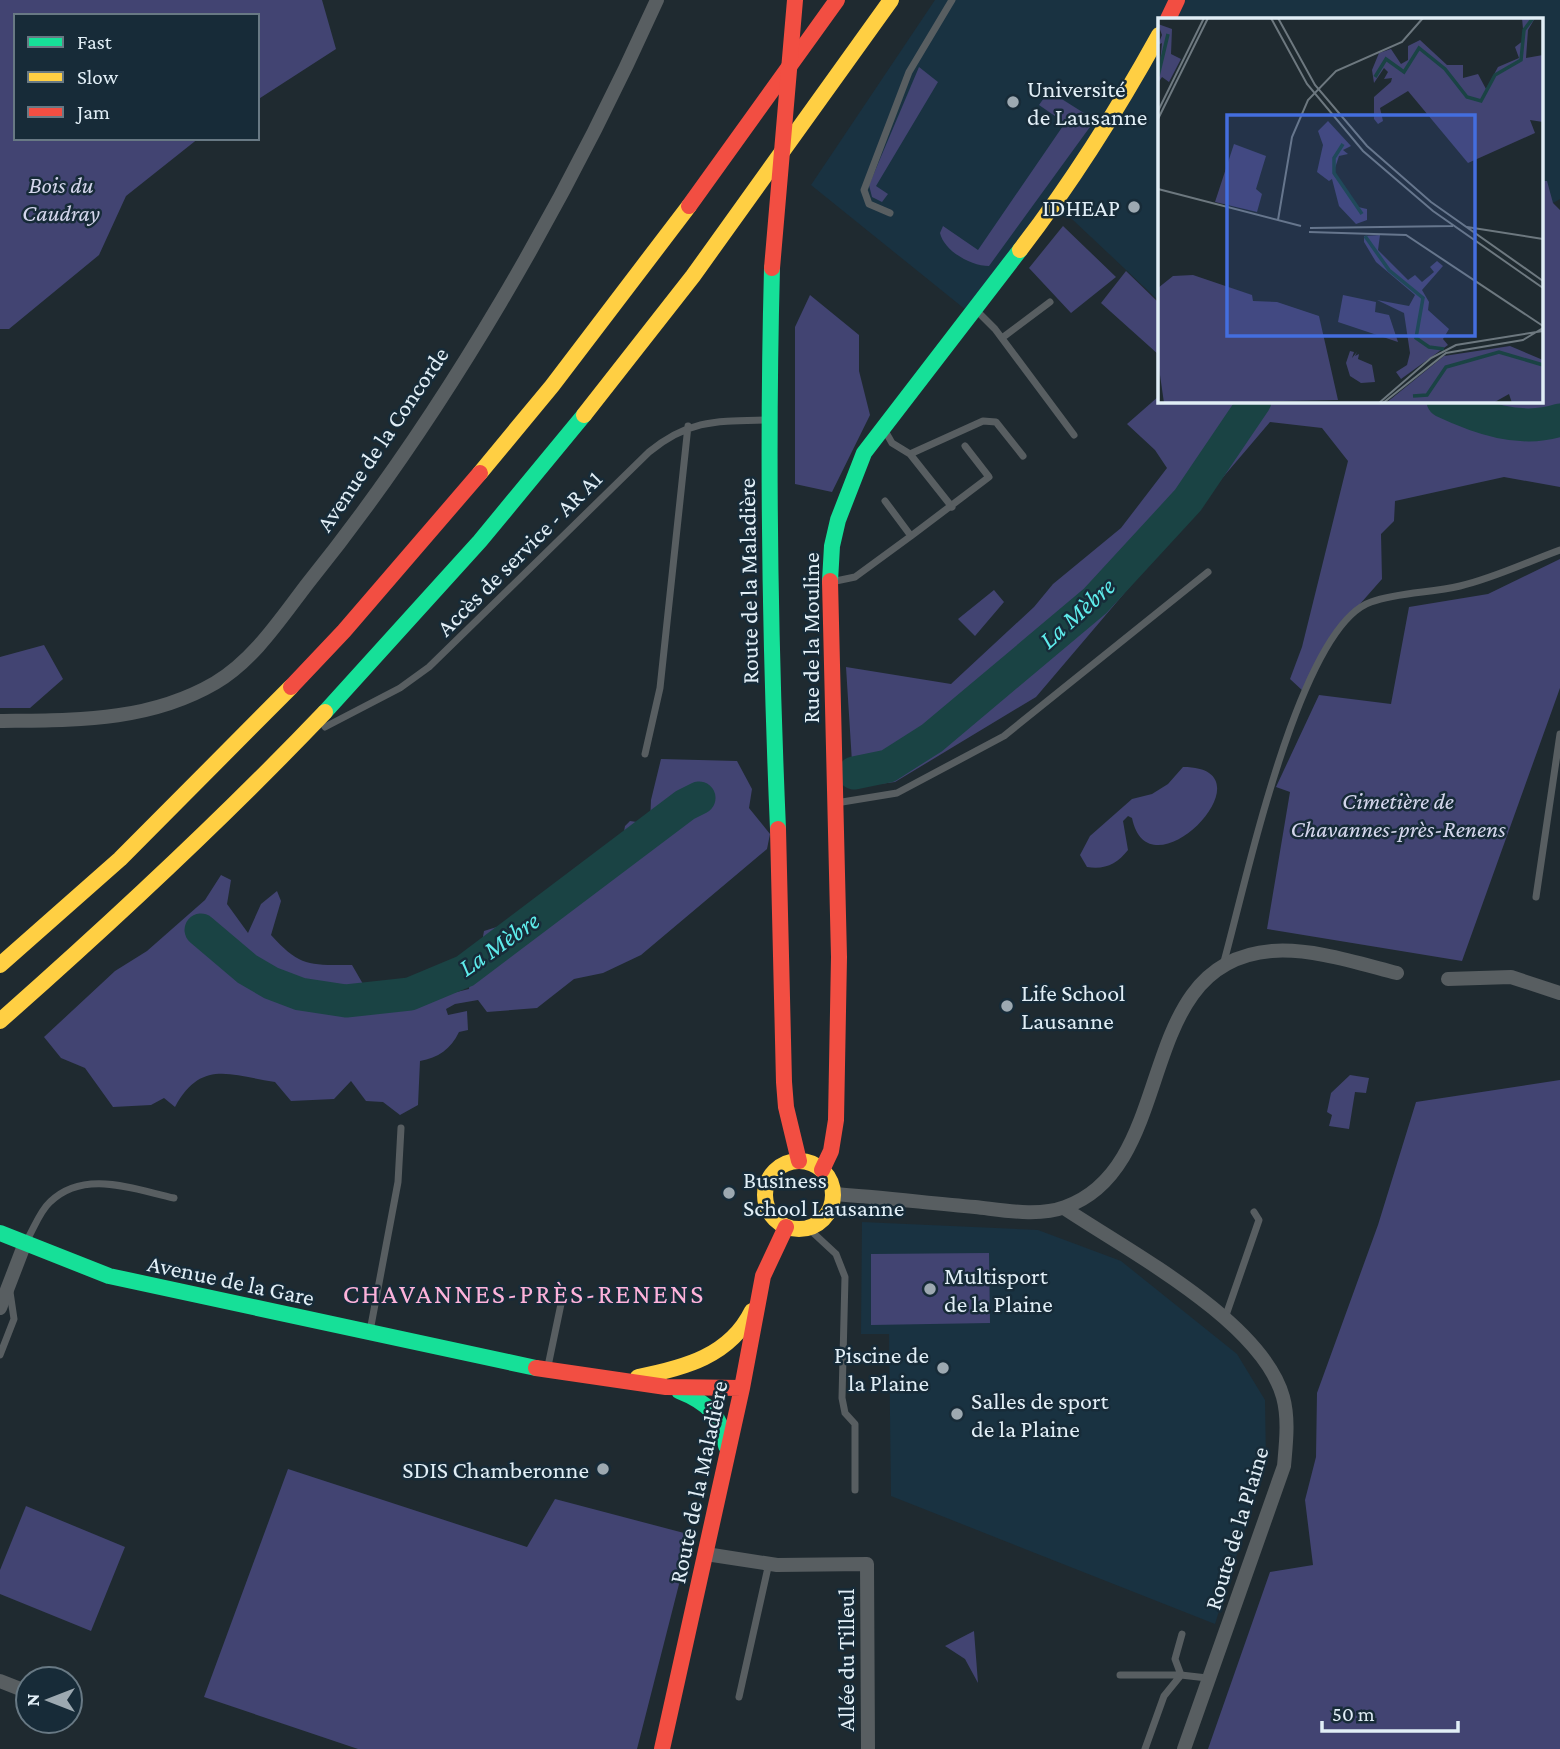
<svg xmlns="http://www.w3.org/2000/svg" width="1560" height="1749" font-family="'Crimson Pro',serif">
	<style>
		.built { fill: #193241 }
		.green { fill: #424472 }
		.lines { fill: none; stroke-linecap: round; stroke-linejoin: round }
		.river { stroke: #1a4344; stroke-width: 33 }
		.lane { stroke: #585e61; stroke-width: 7 }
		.street { stroke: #585e61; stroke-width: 14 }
		.fast { stroke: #16e098; stroke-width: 16 }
		.slow { stroke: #ffcf43; stroke-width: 16 }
		.jam { stroke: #f24e42; stroke-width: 16 }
		.jam-bridge { stroke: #f24e42; stroke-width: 16 }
		.poi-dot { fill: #9da9b1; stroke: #172b38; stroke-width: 2.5 }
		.labels { text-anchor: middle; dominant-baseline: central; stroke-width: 5; stroke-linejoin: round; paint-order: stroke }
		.poi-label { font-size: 24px; fill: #e1eef6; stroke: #172b38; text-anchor: start }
		.park-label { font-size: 24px; font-style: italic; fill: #d4d6ec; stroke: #172b38 }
		.street-label { font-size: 24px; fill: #e1eef6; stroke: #172b38 }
		.water-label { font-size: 26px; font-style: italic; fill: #5eecec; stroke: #172b38 }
		.quarter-label { font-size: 28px; letter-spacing: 2px; fill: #fdb2da; stroke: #172b38 }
		.inset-river { fill: none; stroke: #1a4344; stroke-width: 3.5 }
		.inset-road { fill: none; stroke: #6d787f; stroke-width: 2 }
		.view { fill: #446ede; fill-opacity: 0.15; stroke: #446ede; stroke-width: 3.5 }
		.inset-edge { fill: none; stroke: #e1eef6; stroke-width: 3.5 }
	</style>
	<rect width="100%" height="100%" fill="#1f2a30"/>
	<path class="built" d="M935 0H1560V199L1541 210V19H1159V301L1056 204 966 310 811 185Z
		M862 1222 1038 1230 1121 1261 1237 1354 1265 1400 1266 1462 1215 1624 891 1496 889 1334H861Z"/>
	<path class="green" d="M0 0H322L336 49 257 100V16H16V138H199L126 196 99 255 9 329H0Z
		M919 67 938 82 876 186 888 194 882 202 872 197 869 185Z
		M1049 91 1095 120 989 266C971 266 944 251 940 233L943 226 978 250 1065 123 1039 105Z
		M1541 181H1547L1553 203 1560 210V487L1504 477 1395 501 1394 521 1381 534 1382 579 1345 621 1303 691 1290 679 1302 647 1348 461 1322 428 1270 422 1036 697 895 782 856 787 853 778 846 667 951 684 1034 607 1053 584 1121 528 1167 468 1155 450 1127 424 1159 396V401H1541Z
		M1063 226 1116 277 1071 313 1029 268Z
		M1126 271 1159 303V355L1101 303Z
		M810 295 859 335V371L870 415 832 492 795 484V327Z
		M1560 559V688L1462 961 1267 929 1290 792 1276 787 1319 695 1391 704 1409 607 1488 594Z
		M994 590 1004 602 975 636 958 619Z
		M44 645 63 679 30 708H0V657Z
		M661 759 737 761 752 789 749 808 770 834 767 849 641 955 603 973 574 979 537 1008 487 1012 478 1000 455 1004 446 1009 448 1015 467 1011 468 1030 459 1032C451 1049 438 1058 420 1061L418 1105 400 1115 383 1102 366 1101 351 1081 334 1099 291 1101 275 1082C230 1075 201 1059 175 1107L164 1098 151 1105 113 1107 85 1068 61 1058 44 1037 115 971 147 951 205 900 221 875 231 880 227 904 248 933 261 904 277 891 281 901 271 935C300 967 309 965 352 965L374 1003 416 1002 469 989 471 963 489 952 482 942 484 931 503 925 513 931 533 909 542 910 578 882 575 868 623 837 625 826 630 821 650 824 651 800Z
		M1183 767C1277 767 1149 901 1132 818L1128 816 1123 821 1128 850C1117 864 1105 870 1087 867L1080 855 1090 836 1132 799 1152 794 1168 784Z
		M1350 1075 1369 1078 1366 1093 1355 1092 1349 1129 1329 1126 1332 1115 1327 1112 1331 1093Z
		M1560 1080V1749H1208L1270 1572 1313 1565 1305 1500 1316 1457 1317 1393 1378 1225 1416 1102Z
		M989 1253 990 1323 871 1325V1254Z
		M288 1469 527 1547 555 1499 684 1533 689 1545 637 1749H358L204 1697Z
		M26 1506 125 1547 91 1631 0 1594V1570Z
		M974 1631 978 1683 965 1659 945 1646Z"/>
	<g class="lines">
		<path class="river" d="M1443 401C1479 418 1521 433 1560 420
			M854 773 888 766 932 738 1095 601 1188 500 1255 401
			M201 930 247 969 271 983 300 994 346 1001 410 994 465 971 685 805 699 798"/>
		<path class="lane" d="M890 213 869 204 864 190 909 72 952 0
			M976 310 995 329 1074 435
			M1002 338 1050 302
			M884 429 892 443 910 454 983 421 996 422 1023 456
			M910 454 952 507
			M885 501 911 536 989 477 965 446
			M831 582 855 577 911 536
			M325 727 400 688 429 667 649 452C689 419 718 421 767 420
			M645 754 660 688 688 426
			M836 803 897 793 1004 736 1208 572
			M1536 897 1560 734
			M1223 965C1244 892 1298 627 1371 602 1399 592 1431 593 1460 586 1494 578 1527 562 1560 550
			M808 1228 836 1254 845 1277 842 1398 845 1413 855 1424V1490
			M27 1240C34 1228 40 1211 50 1202 84 1169 133 1189 174 1198
			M1225 1318 1259 1220 1254 1212
			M370 1331 398 1182 401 1128
			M0 1355 14 1319 10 1292
			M548 1366 561 1304
			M1120 1675H1181L1175 1659 1182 1634
			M739 1697 769 1563
			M1145 1749 1164 1696 1181 1675 1207 1678"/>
		<path class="street" d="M0 721C75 720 148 722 215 683 254 660 281 618 308 583 446 412 567 200 657 0
			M1448 979 1511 977 1560 993
			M833 1194C880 1197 928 1203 975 1207 1003 1210 1038 1217 1065 1207 1181 1166 1130 962 1272 951 1312 948 1358 963 1397 973
			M1064 1208C1128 1251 1262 1321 1283 1397 1289 1419 1286 1443 1284 1466L1184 1749
			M0 1308 25 1243
			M706 1554 777 1565 867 1564 868 1749
			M0 1681 28 1692"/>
		<path class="fast" d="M772 268C767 455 770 642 778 829
			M830 581 832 546 838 520 864 453 1020 250
			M325 712 480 541 584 415
			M0 1233 109 1276 536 1368
			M679 1391C707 1402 722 1416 726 1446"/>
		<path class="slow" d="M1020 250C1073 181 1117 111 1159 35
			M584 415 693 276 891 0
			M480 473 552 386 689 206
			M0 965 120 859 291 687
			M0 1021C112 922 221 821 325 712
			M765 1195a34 34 0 1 1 68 0a34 34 0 1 1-68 0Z
			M638 1377C684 1368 730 1356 752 1311"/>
		<path class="jam" d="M1168 19 1177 0
			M689 206 837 0
			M291 687 344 631 480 473
			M778 829 784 1082 786 1107 799 1161
			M822 1170 831 1151 836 1120 839 957 830 581
			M536 1368 666 1387 742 1388
			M662 1749 742 1388 763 1276 786 1227"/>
		<path class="jam-bridge" d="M772 268 795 0"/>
	</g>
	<g class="poi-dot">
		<circle cx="1013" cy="102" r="7"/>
		<circle cx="1134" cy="207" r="7"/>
		<circle cx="1007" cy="1006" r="7"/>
		<circle cx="729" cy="1193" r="7"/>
		<circle cx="930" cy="1289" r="7"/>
		<circle cx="943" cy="1368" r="7"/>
		<circle cx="957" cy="1414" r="7"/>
		<circle cx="603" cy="1469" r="7"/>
	</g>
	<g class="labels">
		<g class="poi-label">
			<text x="1027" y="88">Université<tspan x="1027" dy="28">de Lausanne</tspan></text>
			<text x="1120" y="207" text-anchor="end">IDHEAP</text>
			<text x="1021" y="992">Life School<tspan x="1021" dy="28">Lausanne</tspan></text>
			<text x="743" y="1179">Business<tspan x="743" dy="28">School Lausanne</tspan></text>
			<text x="944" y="1275">Multisport<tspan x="944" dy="28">de la Plaine</tspan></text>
			<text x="929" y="1354" text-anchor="end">Piscine de<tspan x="929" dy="28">la Plaine</tspan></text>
			<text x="971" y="1400">Salles de sport<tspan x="971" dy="28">de la Plaine</tspan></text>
			<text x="589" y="1469" text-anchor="end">SDIS Chamberonne</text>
		</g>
		<g class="park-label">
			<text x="61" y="184">Bois du<tspan x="61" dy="28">Caudray</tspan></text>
			<text x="1398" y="800">Cimetière de<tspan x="1398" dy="28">Chavannes-près-Renens</tspan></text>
		</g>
		<g class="street-label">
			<text transform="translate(382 439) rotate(-56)">Avenue de la Concorde</text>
			<text transform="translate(519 553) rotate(-45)">Accès de service - AR A1</text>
			<text transform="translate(748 581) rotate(-91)">Route de la Maladière</text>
			<text transform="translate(810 638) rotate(-90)">Rue de la Mouline</text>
			<text transform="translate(231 1280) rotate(12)">Avenue de la Gare</text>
			<text transform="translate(698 1482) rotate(-78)">Route de la Maladière</text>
			<text transform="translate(1236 1528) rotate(-73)">Route de la Plaine</text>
			<text transform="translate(845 1660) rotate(-90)">Allée du Tilleul</text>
		</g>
		<g class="water-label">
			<text transform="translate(1077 613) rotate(-42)">La Mèbre</text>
			<text transform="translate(499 944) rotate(-35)">La Mèbre</text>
		</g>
		<g class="quarter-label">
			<text x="524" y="1293">CHAVANNES-PRÈS-RENENS</text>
		</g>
	</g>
	<g transform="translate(1158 18)">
		<rect width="385" height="385" fill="#1f2a30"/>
		<path d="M364 0H377L370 12 368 40 385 37V104L372 102 377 115 310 145 250 73 222 90 225 103 220 106 216 101V79L233 64 234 60 226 61 230 54 226 50 216 65 214 52 221 35 233 31 243 46 250 42V28L262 22 289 47H305V60L320 56 328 71 340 49 361 40 357 29 366 22ZM0 6 14 11 13 36 23 41 11 64 4 59 0 65 4 25 0 27 4 17ZM170 103 193 128 185 132 190 136 181 138 175 156 200 189 209 191V202L198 206 181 188 174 161 171 163 159 154 165 127 160 113ZM76 126 108 138 98 171 104 176 99 194 57 184ZM222 217 220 232 250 262 257 257 264 264 276 254 272 249 279 243 285 248 264 272 271 284 270 292 291 311 285 321 290 327 243 361 238 354 249 347 252 335 246 295 219 282 251 288 257 277 218 244 206 224V218ZM35 257 94 277 95 283 119 284 161 298 180 382 6 385 0 343V270L15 258ZM185 277 218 284 217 294 231 297 240 324 180 304ZM352 328 385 342V385H354L351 376 335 385H228L286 338ZM192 333 196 334 194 340 199 334 197 338 201 336 200 341 214 347 217 364 203 365 192 358 188 345Z" fill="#424472"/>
		<path class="inset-river" d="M0 58 10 16M217 59 228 41 246 54 261 30 287 51 309 79 323 83 337 57 363 42 366 12 375 0M185 126 176 140V155L204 196M207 218 231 252 265 280 258 320 271 329 286 331M255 378 269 377 288 349 341 334 385 347"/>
		<path class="inset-road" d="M113 0 149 66 205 133 275 193 385 270M120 0 157 67 209 128 273 184 385 263M0 93 46 0M0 101 50 0M0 171 143 208M120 202 134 119 150 82 178 53 244 24 265 0M309 209 385 221M152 210 295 208M151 214 248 217 385 308M221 385 273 340 298 327 385 313M225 385 288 335 365 322 385 310"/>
		<path class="view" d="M69 97H317V318H69Z"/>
		<rect width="385" height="385" class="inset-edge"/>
	</g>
	<rect x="14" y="14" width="245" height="126" fill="#172b38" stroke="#687984" stroke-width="2"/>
	<rect x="28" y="37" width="35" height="10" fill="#16e098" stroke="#687984" stroke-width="2"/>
	<text x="77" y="49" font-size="21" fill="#e1eef6">Fast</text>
	<rect x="28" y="72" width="35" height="10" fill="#ffcf43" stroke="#687984" stroke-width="2"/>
	<text x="77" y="84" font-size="21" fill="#e1eef6">Slow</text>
	<rect x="28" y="107" width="35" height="10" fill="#f24e42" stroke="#687984" stroke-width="2"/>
	<text x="77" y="119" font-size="21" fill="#e1eef6">Jam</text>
	<g transform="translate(49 1700) rotate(270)"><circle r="33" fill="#172b38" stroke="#687984" stroke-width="2"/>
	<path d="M0-5L12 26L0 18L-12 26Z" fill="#9da9b1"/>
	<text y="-10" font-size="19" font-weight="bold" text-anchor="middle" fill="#e1eef6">N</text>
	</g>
	<path d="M1322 1721v10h136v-10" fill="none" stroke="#e1eef6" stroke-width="3.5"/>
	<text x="1332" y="1721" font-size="21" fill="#e1eef6" stroke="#172b38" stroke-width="5" paint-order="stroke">50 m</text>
</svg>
